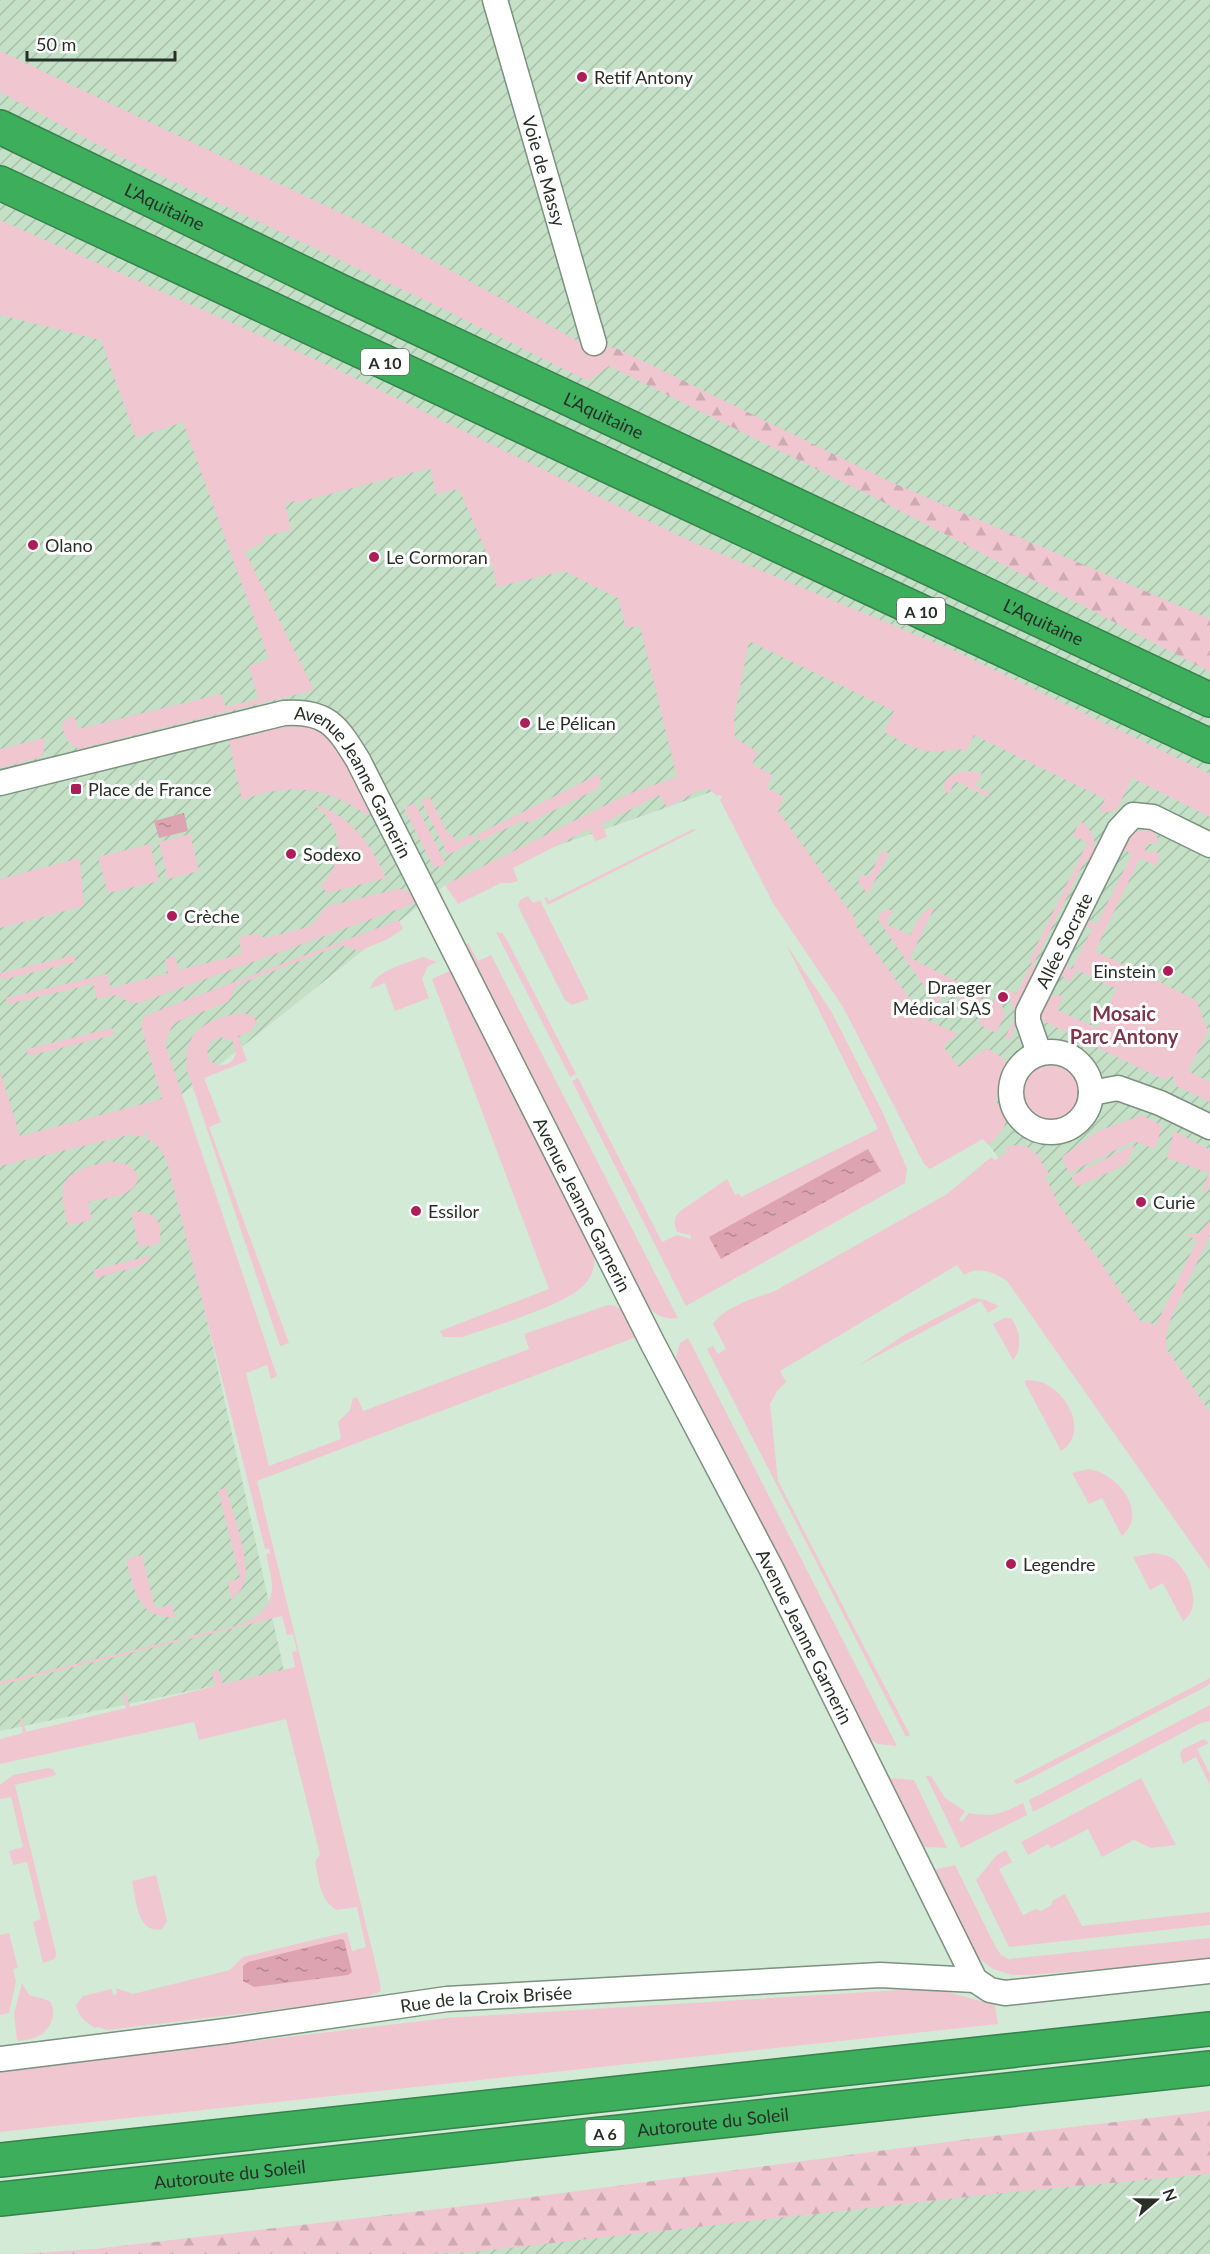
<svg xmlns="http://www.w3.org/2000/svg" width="1210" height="2254" font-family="Lato,sans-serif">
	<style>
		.industrial { fill: url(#industrial-furrows) }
		.green { fill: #f0c7d0; fill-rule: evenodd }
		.forest { fill: url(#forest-firs) }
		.water { fill: url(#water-ripples) }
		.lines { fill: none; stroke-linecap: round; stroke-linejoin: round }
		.street-casing { stroke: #7c917f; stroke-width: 27 }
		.highway-casing { stroke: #35824a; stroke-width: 36 }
		.street { stroke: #fff; stroke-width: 24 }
		.highway { stroke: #3daf5c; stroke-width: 33 }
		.poi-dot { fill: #ac1e58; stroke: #fff; stroke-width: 2 }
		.labels { text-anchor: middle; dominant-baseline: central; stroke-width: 6; stroke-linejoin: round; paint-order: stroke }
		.shield { fill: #fff; stroke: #686d68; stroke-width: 1.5 }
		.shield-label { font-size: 16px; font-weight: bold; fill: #272f28 }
		.poi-label { font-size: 18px; fill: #272f28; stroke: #fff; text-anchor: start }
		.street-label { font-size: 18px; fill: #272f28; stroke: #fff }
		.neighbourhood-label { font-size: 20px; font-weight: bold; fill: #7d374c; stroke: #fff }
	</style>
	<defs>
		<pattern id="industrial-furrows" width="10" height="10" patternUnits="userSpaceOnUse" patternTransform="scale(1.5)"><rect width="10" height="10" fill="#c4e0c7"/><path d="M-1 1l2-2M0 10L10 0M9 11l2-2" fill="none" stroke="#a8c0ab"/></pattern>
		<pattern id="forest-firs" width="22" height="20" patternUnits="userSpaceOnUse" patternTransform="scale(1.5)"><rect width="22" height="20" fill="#f0c7d0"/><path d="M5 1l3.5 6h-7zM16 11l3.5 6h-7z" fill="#ceabb3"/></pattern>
		<pattern id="water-ripples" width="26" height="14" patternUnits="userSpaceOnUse" patternTransform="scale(1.5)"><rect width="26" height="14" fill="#dea3b1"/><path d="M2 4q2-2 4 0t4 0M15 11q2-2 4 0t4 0" fill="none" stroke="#b48590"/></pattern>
	</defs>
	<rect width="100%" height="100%" fill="#d3ead6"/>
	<path class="industrial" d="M0 0H1210V1450L873 985 725 787 445 885 161 1111 284 1671 0 1731Z
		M1210 2131V2254H188Z"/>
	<path class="green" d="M0 51 387 235 583 344 616 348 609 366 588 381 441 308 117 155 0 92Z
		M0 220 334 368 690 541 955 651 1210 774V817L1132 778 1116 811 1099 813 1105 799 974 735 966 751C954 747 945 753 933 752 916 751 899 740 884 732L894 711 749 641 734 719 735 738 758 752 752 764 772 775 767 788 784 797 778 811 856 920 855 925 925 1019 958 1034 943 1046 959 1067 986 1048 1005 1059 1006 1070 995 1100C1012 1121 1007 1128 988 1145L983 1139 930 1169 924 1164 843 1007 773 903 720 800 722 797 720 795 717 796 709 789 700 790 667 807 659 795 602 824 607 837 596 841 589 829 513 868 518 881 511 883H501L458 904 445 885 628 794 677 777 640 626 626 628 618 598 564 571 497 587 492 565 459 489 436 494 430 468 295 503V501L285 504 291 530 263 537 265 541 245 552 314 690 79 749 69 743 62 728 64 721 74 715 78 729 221 694 226 707 258 699 249 666 269 659 183 422 136 438 101 340 0 315Z
		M291 724C344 728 352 771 373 812L367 815C326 786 289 782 242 800L228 737Z
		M44 738V752L39 758 0 768V749Z
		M968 771 982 773 976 786 990 793 988 797 955 781 949 794 945 791 944 784C949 774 958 772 968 771Z
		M599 774 601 781 597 789 530 822 522 821 480 841 476 835Z
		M429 796 448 834 451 833 456 842 472 834 476 840 448 855 421 800Z
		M415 803 446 864 434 868 404 808Z
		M312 804C350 814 371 844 386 878L327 893 321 885C347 860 343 823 312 804Z
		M1080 821C1095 831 1098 846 1091 862L1085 860 1033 965 1039 968 1016 1016 1012 1038 1008 1039 1005 1038 1016 1016 1007 990 1016 994 1032 963 1029 961 1087 843 1073 835Z
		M693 829 696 830 548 905 544 898 547 897 549 901Z
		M1153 829 1160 844H1146L1145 851 1160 853 1156 866 1140 858 1095 951 1124 965 1122 969 1141 978 1143 974 1196 1000 1208 1031 1188 1071 1210 1082V1102L1176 1086 1173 1076 1162 1079 1037 1018 1044 1000 1056 995 1063 996 1057 1010 1097 1028 1104 1016H1106L1113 1003 1110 1001 1117 989 1077 970 1070 982C1062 978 1059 973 1061 964L1072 969 1092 929 1081 924 1084 918 1097 924 1132 854 1119 847 1132 833Z
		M190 834 199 871 168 879 159 842Z
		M150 844 159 881 108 893 98 857Z
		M882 851 889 853 868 894 858 882 862 874 869 877Z
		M80 858 84 906 0 928V879Z
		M398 889C408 889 414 894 418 902L145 1001 133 1004 116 995 97 999 93 984 8 1004 6 998 107 974 111 988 168 973 165 959 175 956 179 970 242 954 239 941 241 936 256 934 266 938 308 927C318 922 319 911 328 906Z
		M528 896 533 903 540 900 589 999 572 1005 565 1000 518 906 520 900Z
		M929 908H934L910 958 962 984 960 987 992 1004 998 994 1005 1015 996 1033 978 1024 984 1010 944 991 937 1005 879 921 880 913 887 909 893 911 886 924 910 935 921 915Z
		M399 920 403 929 388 939 359 951 341 945 237 985 228 1002 178 1021 172 1026 165 1044 277 1376 271 1379 267 1365 246 1373 269 1466 341 1439 338 1422 350 1410 353 1398 357 1397 363 1411 529 1349 524 1334 608 1305C626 1305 630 1323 636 1337L257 1481 379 1978 381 1991 365 1998 355 2000 108 2030 98 2027 95 2028C85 2022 79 2017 76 2005L83 1996 112 1989 113 1995 117 1994 116 1988 133 1994 230 1970 243 1957 347 1932 352 1951 366 1947 357 1907 337 1910C320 1902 319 1879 315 1862L320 1854 286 1719 199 1740 194 1722 0 1764V1739L23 1733 20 1719 22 1718 26 1732 126 1708 123 1693H126L130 1707 215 1686 212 1672 219 1670 223 1684 295 1667 292 1652 297 1651 293 1634 287 1635 282 1616 190 1639 189 1636C217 1629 272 1627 272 1587 272 1576 268 1565 266 1554L270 1553 269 1549H265L166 1158 157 1145 146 1138 148 1133 145 1132 143 1137 129 1135 0 1166V1071L20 1136 162 1099 141 1026 144 1016Z
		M496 932 502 933 507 940 576 1074 570 1077Z
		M468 943 478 961 491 955 678 1318C664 1320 656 1315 645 1305L464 948Z
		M786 944 831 1011 882 1111 907 1169 905 1183 686 1306 572 1081 578 1078 662 1242 677 1235 691 1239V1235L677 1232C674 1223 673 1219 679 1212L727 1179 735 1195 739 1193 741 1197 878 1129Z
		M74 955 75 962 2 980 0 973Z
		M423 957 437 962 428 966 422 979 429 998 395 1011 385 983 370 989C376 969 406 964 423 957Z
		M450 971 594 1254C595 1265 593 1275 585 1284 567 1305 491 1327 462 1337H443L440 1331 549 1289 432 979Z
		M239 1013 252 1015 258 1024 252 1027 253 1031 238 1036 247 1061 204 1078 221 1122 209 1127 289 1343 280 1346 187 1070C183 1031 204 1021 239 1013ZM220 1037 232 1040 236 1052C233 1065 223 1068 211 1062 204 1051 207 1041 220 1037Z
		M112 1028 114 1035 28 1056 27 1049Z
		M1022 1093a29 29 0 1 1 58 0a29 29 0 1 1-58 0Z
		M1142 1115 1162 1126 1155 1149 1134 1141 1069 1173 1062 1157 1098 1131Z
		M1174 1131 1210 1150V1183L1206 1192 1202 1191 1209 1173 1167 1158Z
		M1015 1145H1025L1043 1160 1041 1162 1049 1174 1045 1177 1060 1207 1101 1263 1141 1322 1144 1321 1156 1325 1197 1240 1186 1235 1187 1234 1199 1233 1210 1221V1235L1171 1318 1166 1335V1348L1210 1413V1570L1007 1281C994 1272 978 1266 964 1275L957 1265 780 1371 786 1382 777 1391 770 1404 778 1481 910 1735 906 1737 707 1349 713 1346 718 1354 726 1349 713 1324C723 1308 755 1297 773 1292L947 1194 991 1157 995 1160 1006 1153 1005 1148Z
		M1133 1145 1134 1146 1127 1164 1077 1187 1071 1176Z
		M105 1162C118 1161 132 1163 138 1176 138 1197 104 1198 88 1202L92 1220 68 1225C56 1182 61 1173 105 1162Z
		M131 1212C154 1211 164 1219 159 1244L145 1247 144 1245 139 1247Z
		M153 1255 140 1266 96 1278 93 1270Z
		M974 1298 985 1300 999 1306 988 1313 981 1301 858 1366 904 1335Z
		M1004 1318H1011C1020 1330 1023 1348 1013 1360L993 1324Z
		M688 1338 897 1746 878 1744 868 1738 680 1375 676 1357 680 1343Z
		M1030 1380C1038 1381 1046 1383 1052 1388 1072 1402 1086 1435 1061 1451L1024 1381Z
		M1089 1469C1118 1474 1149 1512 1122 1536L1102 1498 1089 1504 1072 1473Z
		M226 1488C232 1510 250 1560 245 1581 242 1589 237 1595 231 1600L228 1582 240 1578 218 1490Z
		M1153 1553C1160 1554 1167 1555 1172 1558 1189 1570 1204 1607 1183 1621L1163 1583 1150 1590 1133 1557Z
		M142 1555 155 1608 172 1605 175 1617C137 1620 134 1587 126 1559Z
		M180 1639V1641L0 1685V1682Z
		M1210 1678V1683L1207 1686 1025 1781 1017 1784 1013 1781Z
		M1210 1705V1721L1201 1723 1033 1812 1029 1800Z
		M1204 1739 1209 1743 1197 1749 1210 1774V1785L1196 1757 1183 1764 1180 1754 1183 1749Z
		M48 1768 53 1769 56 1775 15 1785 56 1953 55 1959 43 1963 33 1922 41 1919 27 1862 13 1865 9 1851 23 1847 11 1797 0 1799V1785L13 1775Z
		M926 1776H931L945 1798 965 1811 959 1820 962 1822 969 1813C991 1818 1004 1813 1023 1803L1027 1815 961 1848Z
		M887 1778 914 1780 947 1848 922 1847Z
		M1141 1778 1176 1845 1151 1848 1134 1840 1102 1857 1088 1829 1051 1848 1048 1844 1028 1855 1021 1842Z
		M1006 1850 1012 1862 999 1869 1023 1915 1036 1909 1041 1911 1052 1905V1901L1065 1894 1082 1926 1210 1912V1925L1009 1947 976 1880 997 1855Z
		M955 1865 995 1946 1001 1955 1009 1959 1210 1938V1960L1028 1975H1012L993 1969 974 1955 934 1874V1870Z
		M156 1875 167 1921 162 1929C137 1935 136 1898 132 1881Z
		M9 1933 18 1968 13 1969 16 1981 9 2013 0 2015V1935Z
		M22 1983 29 1995 50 2001C58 2014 50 2032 36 2037 31 2040 23 2040 17 2041L14 2013Z
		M933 1988 995 2005 998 2024 0 2132V2071L447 2018Z"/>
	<path class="forest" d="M616 348 891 482 1210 619V672L887 504 609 366Z
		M1210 2111V2174L1002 2193 472 2252 427 2254H21L94 2249 464 2206 977 2138Z"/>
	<path class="water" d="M184 813 188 831 159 838 154 821Z
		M868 1149 881 1171 721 1259 709 1237Z
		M341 1939 344 1940 352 1972 348 1975 254 1987 243 1981V1966L248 1962Z"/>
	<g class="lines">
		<defs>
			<g id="street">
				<path id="s1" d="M495 0 594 343"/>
				<path id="s2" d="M0 783 284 713C327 710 337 726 358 760L653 1344 771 1568 975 1980 990 1990 1005 1993 1210 1971"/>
				<circle cx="1051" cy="1092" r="40"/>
				<path id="s3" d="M1039 1053 1028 1021V1012L1119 830 1133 815 1153 817 1210 845"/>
				<path d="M1091 1093 1118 1088 1160 1103 1210 1127"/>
				<path id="s4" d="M0 2059 226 2031 447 1999 880 1975 975 1980"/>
			</g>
			<g id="highway">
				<path id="s5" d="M0 127 344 293 1210 700"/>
				<path d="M0 183 1210 746"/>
				<path d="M0 2160 1210 2029"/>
				<path id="s6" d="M0 2199 1210 2068"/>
			</g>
		</defs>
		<use href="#street" class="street-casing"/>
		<use href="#highway" class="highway-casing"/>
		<use href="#street" class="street"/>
		<use href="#highway" class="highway"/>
	</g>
	<g class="poi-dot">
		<circle cx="582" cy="77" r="6"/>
		<circle cx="33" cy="545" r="6"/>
		<circle cx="374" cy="557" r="6"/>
		<circle cx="525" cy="723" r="6"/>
		<rect x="70" y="783" width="12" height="12" rx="3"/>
		<circle cx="291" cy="854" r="6"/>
		<circle cx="172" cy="916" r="6"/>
		<circle cx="1168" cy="971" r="6"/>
		<circle cx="1003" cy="997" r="6"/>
		<circle cx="1141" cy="1202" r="6"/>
		<circle cx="416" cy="1211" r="6"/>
		<circle cx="1011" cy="1564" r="6"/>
	</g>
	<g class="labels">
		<g class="shield">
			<rect x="361" y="349" width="48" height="26" rx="4.5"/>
			<rect x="897" y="598" width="48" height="26" rx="4.5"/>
			<rect x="585.5" y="2120" width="39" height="26" rx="4.5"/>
		</g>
		<g class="shield-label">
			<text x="385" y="362">A 10</text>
			<text x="921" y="611">A 10</text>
			<text x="605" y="2133">A 6</text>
		</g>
		<g class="poi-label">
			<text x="594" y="77">Retif Antony</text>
			<text x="45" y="545">Olano</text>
			<text x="386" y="557">Le Cormoran</text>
			<text x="537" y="723">Le Pélican</text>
			<text x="88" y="789">Place de France</text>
			<text x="303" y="854">Sodexo</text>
			<text x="184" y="916">Crèche</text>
			<text x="1156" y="971" text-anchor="end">Einstein</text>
			<text x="991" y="987" text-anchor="end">Draeger<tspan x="991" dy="21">Médical SAS</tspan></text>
			<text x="1153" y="1202">Curie</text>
			<text x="428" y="1211">Essilor</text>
			<text x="1023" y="1564">Legendre</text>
		</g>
		<g class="street-label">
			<text stroke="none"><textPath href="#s1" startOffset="178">Voie de Massy</textPath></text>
			<text stroke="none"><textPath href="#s5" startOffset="183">L'Aquitaine</textPath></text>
			<text stroke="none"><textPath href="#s5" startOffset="669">L'Aquitaine</textPath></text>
			<text stroke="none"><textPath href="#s5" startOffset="1155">L'Aquitaine</textPath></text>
			<text stroke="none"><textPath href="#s2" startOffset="399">Avenue Jeanne Garnerin</textPath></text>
			<text stroke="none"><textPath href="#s3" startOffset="123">Allée Socrate</textPath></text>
			<text stroke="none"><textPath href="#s2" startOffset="885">Avenue Jeanne Garnerin</textPath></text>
			<text stroke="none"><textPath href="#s2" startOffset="1371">Avenue Jeanne Garnerin</textPath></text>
			<text stroke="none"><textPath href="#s4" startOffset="490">Rue de la Croix Brisée</textPath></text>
			<text stroke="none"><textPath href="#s6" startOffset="717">Autoroute du Soleil</textPath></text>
			<text stroke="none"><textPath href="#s6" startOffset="231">Autoroute du Soleil</textPath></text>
		</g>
		<g class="neighbourhood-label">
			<text x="1124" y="1013">Mosaic<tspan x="1124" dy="23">Parc Antony</tspan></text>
		</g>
	</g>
	<g transform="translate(1156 2200) rotate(70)" stroke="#ffffff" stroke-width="4.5" paint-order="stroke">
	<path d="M0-4.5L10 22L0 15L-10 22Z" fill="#272f28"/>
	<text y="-9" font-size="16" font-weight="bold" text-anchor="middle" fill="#272f28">N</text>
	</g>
	<path d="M27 51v9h148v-9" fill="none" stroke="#272f28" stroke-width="3"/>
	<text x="36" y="51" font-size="18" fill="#272f28" stroke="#ffffff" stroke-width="4.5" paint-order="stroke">50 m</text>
</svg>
